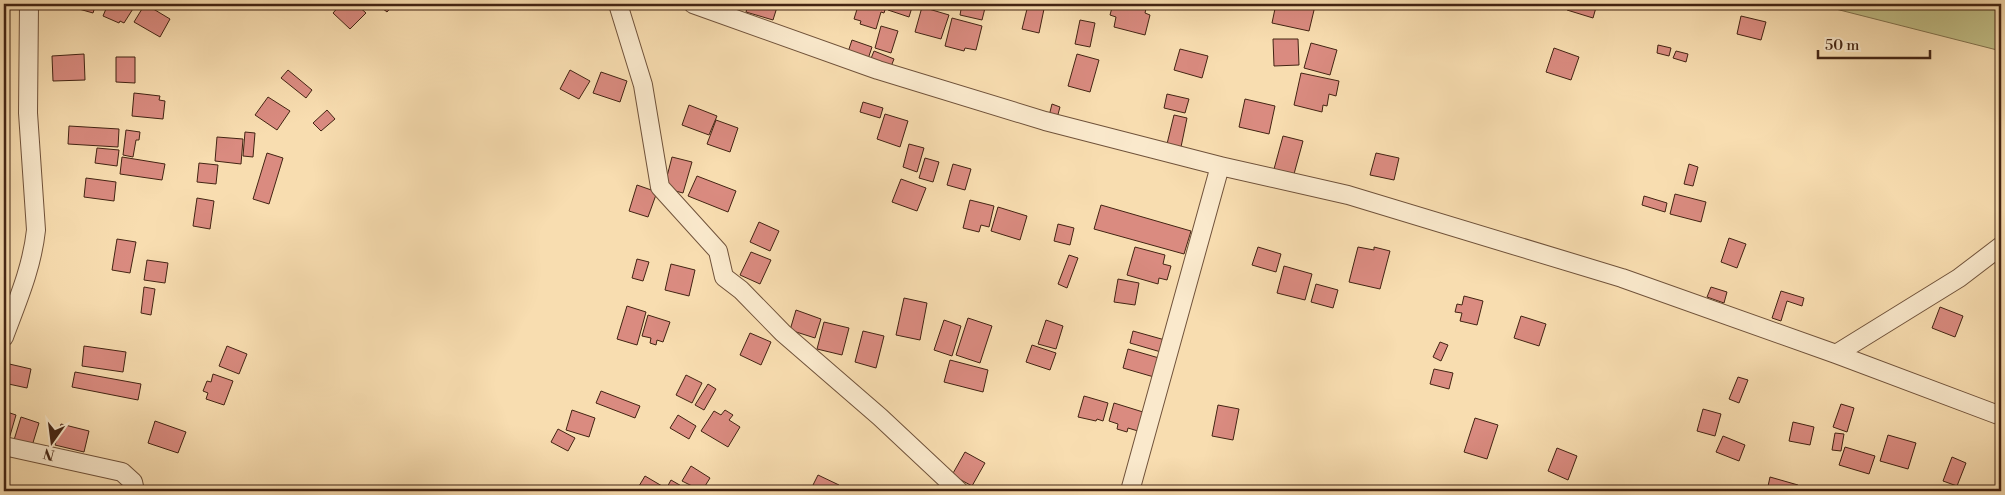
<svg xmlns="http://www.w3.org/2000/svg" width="2005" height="495" font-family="'Libre Bodoni',serif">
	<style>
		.green { fill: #c2c088; stroke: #82724e }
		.building { fill: #da8b80; stroke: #432413 }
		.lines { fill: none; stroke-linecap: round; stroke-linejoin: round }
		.minor-casing { stroke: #70523a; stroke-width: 20 }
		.minor { stroke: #fae9cc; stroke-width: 18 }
	</style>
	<rect width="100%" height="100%" fill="#f8ddb0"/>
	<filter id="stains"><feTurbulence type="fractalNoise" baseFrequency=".004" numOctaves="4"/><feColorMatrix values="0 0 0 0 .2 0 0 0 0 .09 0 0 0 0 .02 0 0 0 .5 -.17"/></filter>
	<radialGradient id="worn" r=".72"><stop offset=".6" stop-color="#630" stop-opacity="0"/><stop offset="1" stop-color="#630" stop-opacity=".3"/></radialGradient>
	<path class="green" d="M1816 4H2001V51Z"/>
	<path class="building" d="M73 4H96L93 13 72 7Z
		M108 4H136L124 23 120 21 119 23 103 16Z
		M145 4 170 19 160 37 134 22Z
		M341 4H356L366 13 350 29 333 13Z
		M377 4H394L387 12Z
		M748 4H778L773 20 746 12Z
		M863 4H887L884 13 881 12 876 29 860 24 861 21 854 19 858 6 862 8Z
		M890 4H913L909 17 888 10Z
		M962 4H986L982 20 960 15Z
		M1113 4H1147L1145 13 1150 15 1145 35 1114 27 1116 17 1110 15Z
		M1276 4H1303L1315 6 1309 31 1272 23Z
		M1570 4H1597L1593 18 1567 10Z
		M1028 5 1044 9 1039 33 1022 29Z
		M922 7 949 15 941 39 915 32Z
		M1741 16 1766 22 1761 40 1737 34Z
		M952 18 982 26 976 50 965 48 964 51 945 46Z
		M1080 20 1095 23 1090 47 1075 44Z
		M881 26 898 31 891 53 875 48Z
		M1273 39H1298L1299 65 1274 66Z
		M852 40 872 47 868 59 848 52Z
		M1311 43 1337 50 1330 75 1304 68Z
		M1658 45 1671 48 1669 56 1657 53Z
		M1554 48 1579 57 1571 80 1546 72Z
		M1180 49 1208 56 1202 78 1174 70Z
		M874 51 894 59 890 69 870 61Z
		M1676 51 1688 54 1686 62 1673 58Z
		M84 54 85 80 53 81 52 56Z
		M1077 54 1099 60 1090 92 1068 86Z
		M116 57H135V83L116 82Z
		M288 70 312 90 306 98 281 78Z
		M570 70 590 81 579 99 560 89Z
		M601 72 627 81 620 102 593 93Z
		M1301 73 1339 81 1336 96 1329 94 1327 106 1323 105 1322 112 1294 105Z
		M134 93 160 96 159 100 165 101 163 119 132 116Z
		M1167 94 1189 99 1185 113 1164 108Z
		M268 97 290 111 277 130 255 115Z
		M1245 99 1275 106 1269 134 1239 127Z
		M863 102 883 108 880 118 860 112Z
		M1052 104 1060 107 1057 118 1049 116Z
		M689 105 717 116 709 135 682 125Z
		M327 110 335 119 321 131 313 123Z
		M885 114 908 121 900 147 877 139Z
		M1174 115 1187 118 1181 147 1167 144Z
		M716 120 738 128 730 152 707 144Z
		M69 126 119 129 118 147 68 144Z
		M126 130 140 132 139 140H136L133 157 123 155Z
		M245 132 255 133 253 157 243 156Z
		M1283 136 1303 141 1294 174 1274 169Z
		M217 137 243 139 241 164 215 161Z
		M909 144 924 148 917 172 903 167Z
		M97 148 119 150 117 166 95 163Z
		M267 153 283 158 269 204 253 199Z
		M1376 153 1399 158 1394 180 1370 175Z
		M122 157 165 164 162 180 120 174Z
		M672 157 692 162 683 193 664 188Z
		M925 158 939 162 933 182 919 178Z
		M199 163 218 165 216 184 197 182Z
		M953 164 971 169 965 190 947 185Z
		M1689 164 1698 167 1693 186 1684 184Z
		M697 176 736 191 728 212 688 196Z
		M86 178 116 182 114 201 84 197Z
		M901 179 926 188 917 211 892 202Z
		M637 185 657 192 648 217 629 211Z
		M1675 194 1706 202 1701 222 1670 214Z
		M1644 196 1667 203 1665 212 1642 205Z
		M197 198 214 201 210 229 193 226Z
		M970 200 994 206 989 227 981 225 979 232 963 228Z
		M1101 205 1191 231 1184 254 1094 229Z
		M998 207 1027 216 1020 240 991 231Z
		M759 222 779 231 770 251 750 242Z
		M1058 224 1074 228 1070 245 1054 241Z
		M1729 238 1746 244 1737 268 1721 262Z
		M117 239 136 242 130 273 112 270Z
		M1135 247 1165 255 1163 264 1171 266 1167 280 1159 278 1158 284 1127 275Z
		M1258 247 1281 254 1276 272 1252 265Z
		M1358 247 1374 250V247L1390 251 1380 289 1349 282Z
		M751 252 771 260 760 284 740 275Z
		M1069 255 1078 258 1067 288 1058 284Z
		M637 259 649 262 643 281 632 278Z
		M147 260 168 263 165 283 144 280Z
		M671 264 695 270 689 296 665 290Z
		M1284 266 1312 274 1305 300 1277 293Z
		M1118 279 1139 283 1135 305 1114 302Z
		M1316 284 1338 290 1333 308 1311 302Z
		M144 287 155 289 151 315 141 313Z
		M1711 287 1727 292 1724 303 1707 297Z
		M1781 291 1804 298 1802 306 1787 301 1781 321 1772 318Z
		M1464 296 1483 301 1477 325 1460 321 1462 313 1455 312 1457 304 1462 305Z
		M904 298 927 303 920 340 896 335Z
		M627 306 646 312 637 345 617 339Z
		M1940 307 1963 316 1955 337 1932 328Z
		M796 310 821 319 815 338 790 330Z
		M648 315 670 322 663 342 657 340 656 345 650 343 651 338 642 336Z
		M1521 316 1546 324 1539 346 1514 338Z
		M968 318 992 326 980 363 956 355Z
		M944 320 961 326 952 356 934 350Z
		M1046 320 1063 326 1056 349 1038 344Z
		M824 322 849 328 842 355 817 349Z
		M863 331 884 336 876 368 855 362Z
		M1133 331 1165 340 1161 352 1130 343Z
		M750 333 771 342 761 365 740 355Z
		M1440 342 1448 345 1441 361 1433 357Z
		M1032 345 1056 353 1050 370 1026 362Z
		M84 346 126 352 123 372 82 366Z
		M227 346 247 354 239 374 219 366Z
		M1128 349 1159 358 1154 377 1123 368Z
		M950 360 988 370 983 392 944 382Z
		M5 363 31 369 27 388 4 383Z
		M1434 369 1453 373 1449 389 1430 384Z
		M75 372 141 384 138 400 72 387Z
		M213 374 233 381 224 405 206 399 208 393 203 391 207 381 211 382Z
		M686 375 702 383 692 403 676 395Z
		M1738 377 1748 380 1739 403 1729 399Z
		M708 384 716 389 704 410 695 405Z
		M601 391 640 406 635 418 596 403Z
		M1084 396 1108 403 1103 421 1097 419 1096 421 1078 417Z
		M1114 403 1143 412 1138 431 1128 428 1127 432 1117 429 1118 424 1109 421Z
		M1841 404 1854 408 1847 432 1833 427Z
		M1218 405 1239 409 1233 440 1212 436Z
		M1703 409 1721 414 1715 436 1697 431Z
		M572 410 595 418 589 437 566 430Z
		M725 410 733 415 729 420 740 427 728 447 701 431 714 411 721 415Z
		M4 411 16 415 9 439 4 438Z
		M678 415 696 426 689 439 670 428Z
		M21 417 39 423 32 446 14 440Z
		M1475 418 1498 425 1487 459 1464 452Z
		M155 421 186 432 178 453 148 443Z
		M1793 422 1814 427 1810 445 1789 441Z
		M61 424 89 431 84 452 55 445Z
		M558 429 575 438 568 451 551 442Z
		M1835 433 1844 434 1841 451 1832 450Z
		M1888 435 1916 443 1908 469 1880 461Z
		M1723 436 1745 445 1739 461 1716 452Z
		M1845 447 1875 456 1869 474 1839 465Z
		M1557 448 1577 456 1568 480 1548 471Z
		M965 452 985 463 972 486 952 475Z
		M1952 457 1966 463 1957 486 1943 481Z
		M691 466 710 478 702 491 682 481Z
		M818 475 839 485 836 491H810Z
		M645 476 662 486 659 491H636Z
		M1770 477 1798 485 1796 491H1767Z
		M671 480 690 491H665Z"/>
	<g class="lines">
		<defs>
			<path id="minor" d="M618 4 643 85 660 187 718 251 724 277 741 290 783 333 880 417 959 491
				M693 4 878 70 1045 121 1220 166 1348 195 1622 278 1836 354 2001 416
				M4 337C17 302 32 268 36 230L28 113 29 4
				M1836 354 1959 278 2001 246
				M4 446 122 472 133 482 135 491
				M1130 491 1220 166"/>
		</defs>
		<use href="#minor" class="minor-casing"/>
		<use href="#minor" class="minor"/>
	</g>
	<rect width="2005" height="495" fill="none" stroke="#f8ddb0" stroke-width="20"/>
	<rect x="5" y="5" width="1995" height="485" fill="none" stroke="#432413" stroke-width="2.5"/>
	<rect x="10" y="10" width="1985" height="475" fill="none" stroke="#432413"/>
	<g transform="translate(52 442) rotate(194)" stroke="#fae9cc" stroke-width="4" paint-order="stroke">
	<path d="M0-4L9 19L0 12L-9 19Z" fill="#432413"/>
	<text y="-8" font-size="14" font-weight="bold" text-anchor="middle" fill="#432413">N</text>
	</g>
	<path d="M1818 50v8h112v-8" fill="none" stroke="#432413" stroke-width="2.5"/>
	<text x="1825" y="50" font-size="15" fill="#432413" stroke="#fae9cc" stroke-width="4" paint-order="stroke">50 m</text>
	<rect width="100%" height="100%" filter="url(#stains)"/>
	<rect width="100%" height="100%" fill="url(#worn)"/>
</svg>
